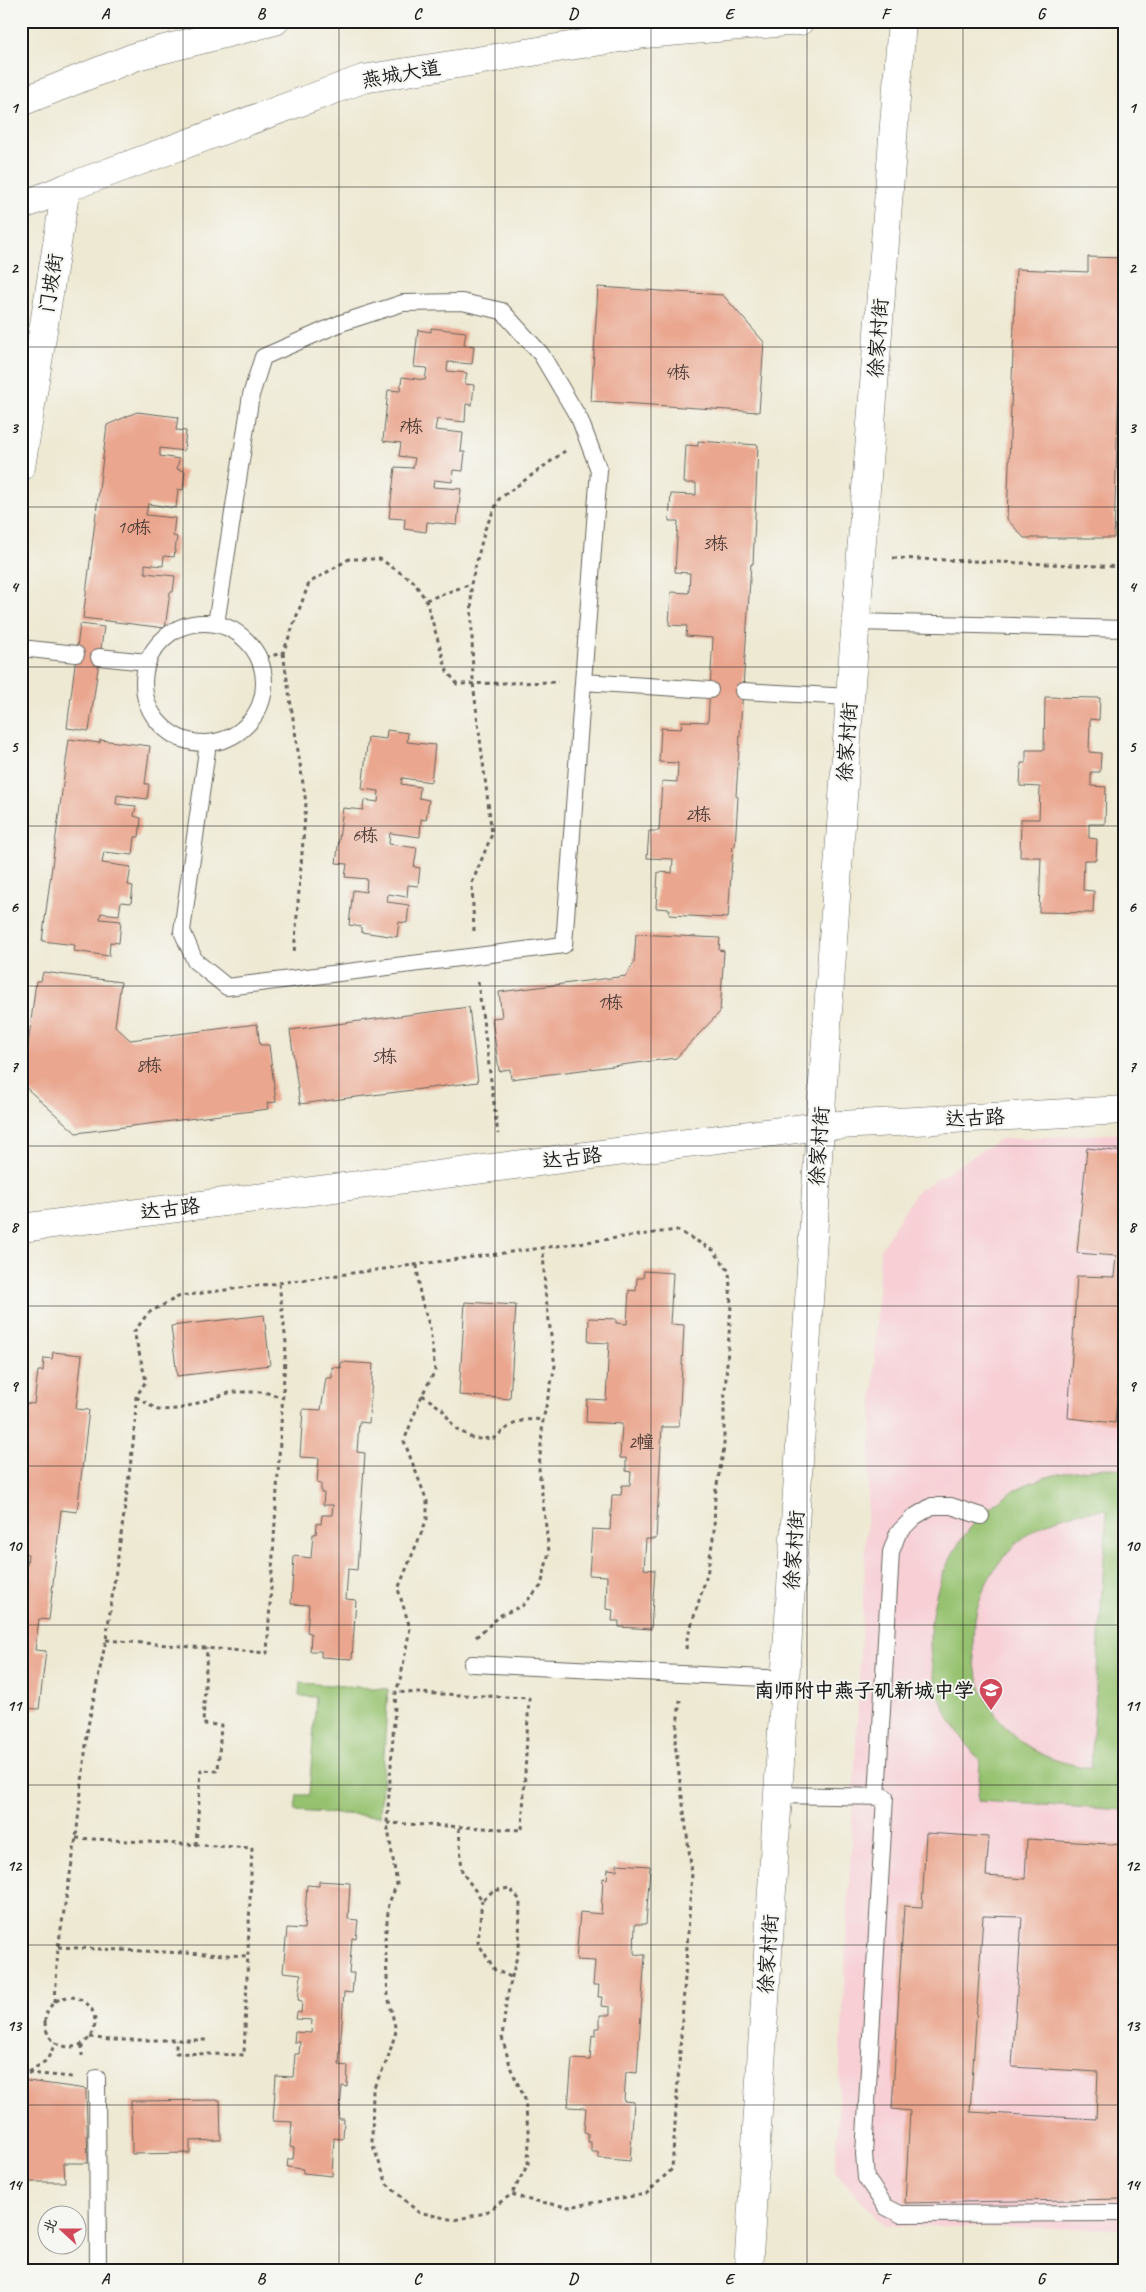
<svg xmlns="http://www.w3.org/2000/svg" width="1146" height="2292" font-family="Caveat,'LXGW WenKai TC',sans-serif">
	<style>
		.built { fill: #f7cfd5 }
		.green { fill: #96c26f; stroke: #596f46; fill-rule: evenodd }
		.building { fill: #eaa68e; fill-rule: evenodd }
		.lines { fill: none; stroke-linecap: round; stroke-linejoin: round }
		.lane-casing { stroke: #66645c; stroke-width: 18 }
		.secondary-casing { stroke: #66645c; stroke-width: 29 }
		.primary-casing { stroke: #66645c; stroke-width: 29 }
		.path { stroke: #66645c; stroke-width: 3; stroke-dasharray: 4 4; stroke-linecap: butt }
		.lane { stroke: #fff; stroke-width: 16 }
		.secondary { stroke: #fff; stroke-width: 28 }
		.primary { stroke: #fff; stroke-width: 28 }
		.grid { fill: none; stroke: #1c1c1c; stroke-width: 1; stroke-opacity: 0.55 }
		.labels { text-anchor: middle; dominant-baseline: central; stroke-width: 4; stroke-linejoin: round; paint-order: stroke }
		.number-label { font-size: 18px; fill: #503e38 }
		.street-label { font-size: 20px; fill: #1c1c1c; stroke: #f6f6f2 }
		.poi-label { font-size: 20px; font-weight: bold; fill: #1c1c1c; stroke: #f6f6f2; text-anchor: end }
		.neatline { fill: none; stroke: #1c1c1c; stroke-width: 2 }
		.grid-label { font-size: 16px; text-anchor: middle; font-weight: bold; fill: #1c1c1c }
	</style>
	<rect width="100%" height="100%" fill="#f6f6f2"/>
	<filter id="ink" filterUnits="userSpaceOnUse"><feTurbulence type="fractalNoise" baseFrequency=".02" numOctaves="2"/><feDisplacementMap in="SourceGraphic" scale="10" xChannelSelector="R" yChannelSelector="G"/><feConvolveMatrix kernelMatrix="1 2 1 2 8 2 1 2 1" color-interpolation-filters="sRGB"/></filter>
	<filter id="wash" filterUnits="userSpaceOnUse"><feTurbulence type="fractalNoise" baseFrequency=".0096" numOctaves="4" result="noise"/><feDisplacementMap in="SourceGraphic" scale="20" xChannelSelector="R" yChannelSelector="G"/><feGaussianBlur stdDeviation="1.12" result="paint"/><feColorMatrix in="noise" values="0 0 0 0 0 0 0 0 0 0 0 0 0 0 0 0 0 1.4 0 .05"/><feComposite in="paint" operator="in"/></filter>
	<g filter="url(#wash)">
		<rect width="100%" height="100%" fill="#eee9d3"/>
		<path class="built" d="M1125 1133V2229L884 2226 835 2172 880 1250 916 1192 1000 1139Z"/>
		<path class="green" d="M1110 1468 1125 1469V1810L978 1801 980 1761C968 1746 956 1731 947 1714 906 1633 942 1524 1025 1485 1053 1473 1080 1469 1110 1468ZM1107 1510 1091 1768H1090C1074 1765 1058 1762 1043 1755 944 1706 953 1565 1051 1521 1069 1513 1088 1511 1107 1510Z
			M300 1683 388 1689 380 1816 295 1811 297 1795H309L316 1697 299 1696Z"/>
		<g id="blocks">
			<path class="building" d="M1088 257 1123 258 1114 538H1024L1007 519 1016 269 1088 272Z
				M598 287 723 295 764 342 759 412 591 401Z
				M431 328 466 332 464 345 474 346 472 364 448 362 447 371 467 373 465 384 474 385 472 405 466 404 465 422 437 419 435 430 463 433 461 452H465L463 471 453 470 452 482 434 480 433 487 461 489 457 525 427 522 426 532 404 529 405 519 389 518 395 467 413 468 415 458 399 456 401 443 383 441 388 390 400 391 402 377 425 380 427 368 414 367 418 330 431 332Z
				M137 412 178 417 176 430 186 431 184 451 160 448V456L179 459 177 469 185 471 183 490 178 489 176 508 148 504 146 515 175 518 173 536 177 537 174 557 164 556 163 566 145 564V573L175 576 173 592H170L165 628 83 618 107 425Z
				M698 441 758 445 753 564H751L736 796 738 797 735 847 733 846 728 918 669 915 670 909 656 908 658 872 672 873 673 859 647 858 649 831H659L662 781 677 782 678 763 659 762 661 728 681 729 682 721 708 722 713 638 686 636 687 626 669 625 671 592 689 593 690 573 675 572 678 521H669L671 494 696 495V483H684L686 445 698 446Z
				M80 624 104 627 89 731 67 728Z
				M1045 697 1100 698 1099 720 1090 719 1089 752 1101 753 1100 772H1091V786L1106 787 1105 824H1089V838L1097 839 1096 860H1084L1083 890 1094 891 1093 913 1039 912 1041 857H1020L1021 819H1039L1040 787 1020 786 1021 763H1026V750H1044Z
				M387 730 408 733 407 742 435 745 431 782 402 778 401 784 420 787 419 798 429 800 426 820 421 819 420 837 390 833 389 844 417 848 414 867 420 868 418 886 408 885 407 897 388 894 387 902 409 905 407 923 399 922 397 937 361 932V927L349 925 353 890 366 892 367 879 345 877 347 864 336 863 343 808 363 810 364 800 378 802 379 791 362 789 368 737 386 739Z
				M69 739 100 743V740L150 746 145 784H149L147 799 117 795 116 804 136 806 134 816 141 818 139 837H135L133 855 104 852 102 863 131 867 128 885 133 886 131 903 121 902 119 915 101 913 100 919 121 921 119 943 110 942 109 956 74 951 75 945 42 941Z
				M636 934 720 938 719 950 724 951 720 1012 676 1058 511 1079 510 1069 499 1071 492 1018 502 1017 499 992 626 976 634 963Z
				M43 972 121 982 115 1026 130 1040 257 1024 260 1045H269L276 1102 267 1103 268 1109 76 1133 23 1085 36 981H41Z
				M469 1007 478 1082 300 1104 290 1030Z
				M1087 1148 1125 1152V1309L1115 1423 1068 1418 1077 1276 1114 1277 1116 1256 1077 1253Z
				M644 1271 673 1273 670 1324 684 1325 679 1427H662L656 1539H646L644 1569 655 1570 651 1629 619 1627V1621H612L613 1610 606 1609 607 1576 589 1575 592 1529 610 1530 612 1495H621L622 1485H630L631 1472 626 1471V1458H620L622 1424 586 1422 587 1399 606 1400 609 1343 588 1342 589 1318 616 1319V1323L627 1324 629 1290 636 1291 637 1278H643Z
				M465 1302 516 1305 510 1399 459 1395Z
				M264 1315 270 1365 177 1376 171 1326Z
				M53 1352 82 1355 76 1409 89 1410 77 1512 61 1510 49 1620 39 1619 35 1650 46 1651 39 1709 21 1708V1564L27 1565 28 1554 22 1553 24 1539 21 1538V1403L34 1404 38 1371H43L44 1358 52 1359Z
				M341 1362 373 1364 369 1423 359 1422 357 1452 365 1453 357 1570 348 1569 346 1599 356 1600 352 1659 321 1657V1651H310L311 1633 307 1632 309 1605 291 1604 294 1556 311 1558 313 1534H316L317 1523 321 1524 322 1515H332L333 1505H323L324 1493H321V1484L317 1483 319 1458 300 1457 303 1409 321 1410 326 1378H332V1367L341 1368Z
				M926 1833 989 1837 986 1876 1025 1879 1027 1839 1125 1845V2199L905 2203 910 2111 892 2109 904 1906 922 1907ZM983 1916 1022 1917 1012 2067 1098 2072 1096 2119 970 2112Z
				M617 1864 650 1866 646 1924H635L634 1954 645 1955 637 2073 626 2072 624 2101 634 2102 630 2161 598 2158V2152H591V2142H588V2133L584 2132 586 2108 568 2107 572 2059 590 2060 592 2035 595 2036V2028H600V2015H610V2007L601 2006 602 1997H598L599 1985H593L595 1961 576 1960 580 1912 601 1914 603 1878 607 1879 608 1869 617 1870Z
				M319 1881 350 1883 348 1919 358 1920 356 1939 352 1938 349 1973H354L352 1993 344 1992 339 2065 348 2066 347 2087 342 2086 339 2119H344L343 2139 334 2138 332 2176 303 2173V2169L287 2167 288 2159H293L294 2148 290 2147 292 2122 273 2121 276 2076 293 2077 295 2054H299L300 2042H294L295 2032 311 2033 312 2020 296 2019 297 2012 301 2013 302 2001 298 2000 301 1974 283 1972 287 1928 304 1929 307 1885 319 1886Z
				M21 2080 86 2089 88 2163H64L65 2182H21Z
				M220 2100 221 2140 190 2141V2153L132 2154 131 2101Z"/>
		</g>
	</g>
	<g filter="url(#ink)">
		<use href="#blocks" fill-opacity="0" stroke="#66645c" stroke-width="1"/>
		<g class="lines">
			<defs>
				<path id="lane" d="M857 622 1125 629
					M144 683a60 60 0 1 1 120 0a60 60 0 1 1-120 0Z
					M216 624 251 395 263 357 341 323 403 303 462 302 502 311 541 354 580 420 599 470 583 682
					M21 648 76 654
					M99 657 147 662
					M743 691 850 697
					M208 743 182 931 195 961 227 987 564 945 583 682 710 690
					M472 1664 786 1679
					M778 1795 885 1797 864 2154 866 2178 886 2207 900 2214 1125 2213
					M877 1797 891 1552 898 1533 914 1517 932 1506H951L981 1516
					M97 2078 98 2271"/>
				<path id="secondary" d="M21 467 66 188
					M21 1228 820 1126 1125 1110
					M748 2271 820 1126 850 697 902 21"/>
				<path id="primary" d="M21 102 137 56 275 21
					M21 206 66 188 363 79 645 34 800 21"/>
			</defs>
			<use href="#lane" class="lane-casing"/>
			<use href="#secondary" class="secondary-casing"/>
			<use href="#primary" class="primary-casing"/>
			<path class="path" d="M893 558 1125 567
				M426 600 471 584
				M283 653 306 803 294 953
				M258 659 283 653 309 583 349 559H380L413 581 426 600 447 671 457 684 558 682
				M474 931 472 883 492 834 473 683 471 584 485 529 499 499 565 451
				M478 982 498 1134
				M417 1265 420 1295 430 1328 435 1371 422 1395 404 1441 427 1501V1519L398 1589 410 1628 401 1676 396 1692 387 1823 397 1884 389 1903 385 1940 388 1996 396 2031 387 2061 373 2089 372 2143 387 2184 418 2212 454 2220 485 2213 512 2194 525 2199 568 2207 646 2194 672 2169 692 1873 675 1743 680 1700
				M422 1395 442 1409 455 1428 474 1439 495 1438C510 1424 522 1417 543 1420
				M136 1397 158 1410 179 1409 232 1392H264L284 1398
				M476 1637 501 1615 522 1606 541 1586 549 1552 539 1469 543 1420 555 1366 545 1291 543 1248
				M106 1640 267 1653 286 1343 279 1283
				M387 1823 522 1830 529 1698 396 1692
				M459 1828 462 1872 482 1900 493 1891 509 1888 520 1900 519 1948 507 1997 502 2037 511 2069 525 2099 529 2141 528 2164 512 2194
				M76 1838 252 1848 244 2055 176 2053V2040
				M196 1845 201 1770 218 1771 221 1725 203 1724 207 1648
				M482 1900 478 1943 495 1970 513 1978
				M58 1947 248 1956
				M45 2022a25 25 0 1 1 50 0a25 25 0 1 1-50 0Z
				M55 2002 58 1947 76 1838 88 1726 106 1640 126 1500 135 1427 136 1397 146 1381 134 1332 148 1313 180 1296 677 1230 713 1250 729 1271 731 1306 724 1406V1448L715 1495 714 1532 707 1575 687 1639 686 1649
				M90 2037 109 2040H207
				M82 2045V2056
				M29 2072 47 2060 56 2042
				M28 2073 72 2077"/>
			<use href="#lane" class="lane"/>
			<use href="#secondary" class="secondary"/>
			<use href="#primary" class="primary"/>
		</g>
	</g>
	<path class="grid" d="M183 21V2271M339 21V2271M495 21V2271M651 21V2271M807 21V2271M963 21V2271M21 187H1125M21 347H1125M21 507H1125M21 667H1125M21 826H1125M21 986H1125M21 1146H1125M21 1306H1125M21 1466H1125M21 1625H1125M21 1785H1125M21 1945H1125M21 2105H1125"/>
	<defs>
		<symbol id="school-pin" viewBox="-11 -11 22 30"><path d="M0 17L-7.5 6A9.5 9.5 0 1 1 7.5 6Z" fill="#d1495b" stroke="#f6f6f2"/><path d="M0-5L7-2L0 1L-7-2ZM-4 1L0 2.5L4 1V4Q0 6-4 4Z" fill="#fff"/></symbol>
	</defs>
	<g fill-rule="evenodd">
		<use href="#school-pin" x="977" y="1676" width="28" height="38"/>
	</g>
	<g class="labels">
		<g class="number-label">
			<text x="677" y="372">4栋</text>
			<text x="410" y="426">7栋</text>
			<text x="134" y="527">10栋</text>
			<text x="715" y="543">3栋</text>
			<text x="698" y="814">2栋</text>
			<text x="365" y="835">6栋</text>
			<text x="610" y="1002">1栋</text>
			<text x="384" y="1056">5栋</text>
			<text x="149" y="1065">8栋</text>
			<text x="641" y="1442">2幢</text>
		</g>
		<g class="street-label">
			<text transform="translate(401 74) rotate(-10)">燕城大道</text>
			<text transform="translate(51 283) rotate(-81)">门坡街</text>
			<text transform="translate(878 338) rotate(-86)">徐家村街</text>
			<text transform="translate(847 742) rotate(-86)">徐家村街</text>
			<text transform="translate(975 1118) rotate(-3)">达古路</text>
			<text transform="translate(819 1146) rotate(-86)">徐家村街</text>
			<text transform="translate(572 1158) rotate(-7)">达古路</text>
			<text transform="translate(170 1209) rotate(-7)">达古路</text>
			<text transform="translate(794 1550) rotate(-86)">徐家村街</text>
			<text transform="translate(768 1954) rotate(-86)">徐家村街</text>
		</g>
		<g class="poi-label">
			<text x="974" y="1690">南师附中燕子矶新城中学</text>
		</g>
	</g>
	<rect width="1146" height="2292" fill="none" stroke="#f6f6f2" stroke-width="55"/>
	<g transform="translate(62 2230) rotate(291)"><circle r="24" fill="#f6f6f2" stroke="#9f9f9c"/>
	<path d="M0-4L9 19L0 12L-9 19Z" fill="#d1495b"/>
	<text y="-8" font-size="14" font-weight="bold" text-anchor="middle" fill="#1c1c1c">北</text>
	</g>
	<rect x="28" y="28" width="1090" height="2236" class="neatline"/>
	<g class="grid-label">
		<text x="105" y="19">A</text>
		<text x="261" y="19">B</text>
		<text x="417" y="19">C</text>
		<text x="573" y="19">D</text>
		<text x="729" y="19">E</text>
		<text x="885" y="19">F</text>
		<text x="1041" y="19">G</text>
		<text x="14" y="113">1</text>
		<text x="1132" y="113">1</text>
		<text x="14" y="273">2</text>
		<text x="1132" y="273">2</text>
		<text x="14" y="433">3</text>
		<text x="1132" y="433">3</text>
		<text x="14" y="592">4</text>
		<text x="1132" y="592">4</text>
		<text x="14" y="752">5</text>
		<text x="1132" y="752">5</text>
		<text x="14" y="912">6</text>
		<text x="1132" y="912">6</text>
		<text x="14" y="1072">7</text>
		<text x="1132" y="1072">7</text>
		<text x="14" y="1232">8</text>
		<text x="1132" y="1232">8</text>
		<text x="14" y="1391">9</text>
		<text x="1132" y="1391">9</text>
		<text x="14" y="1551">10</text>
		<text x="1132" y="1551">10</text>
		<text x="14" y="1711">11</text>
		<text x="1132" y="1711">11</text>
		<text x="14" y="1871">12</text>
		<text x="1132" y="1871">12</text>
		<text x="14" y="2031">13</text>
		<text x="1132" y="2031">13</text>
		<text x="14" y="2190">14</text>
		<text x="1132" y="2190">14</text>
		<text x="105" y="2284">A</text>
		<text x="261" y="2284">B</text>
		<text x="417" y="2284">C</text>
		<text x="573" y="2284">D</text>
		<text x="729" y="2284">E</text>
		<text x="885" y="2284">F</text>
		<text x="1041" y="2284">G</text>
	</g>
</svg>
